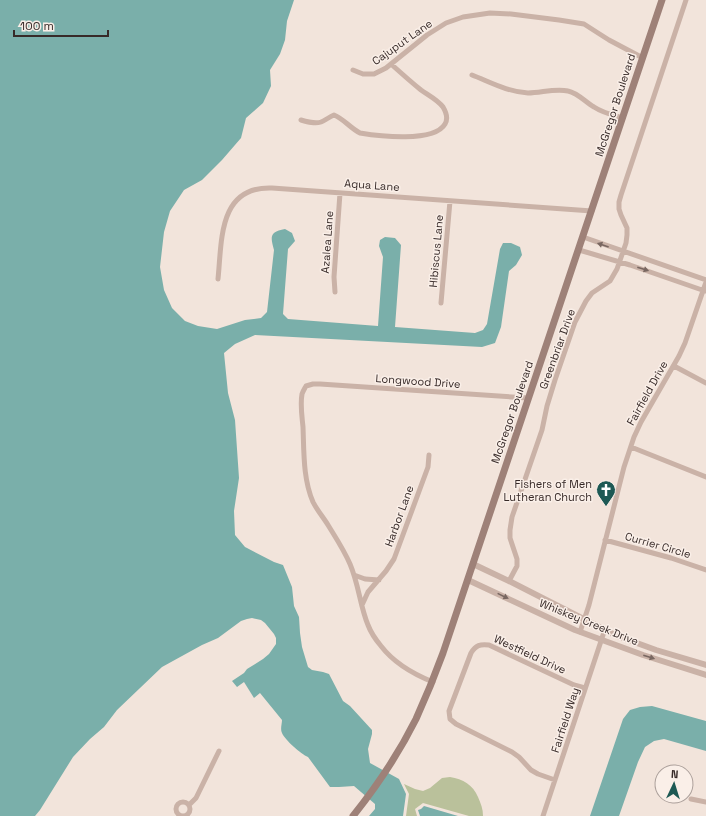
<svg xmlns="http://www.w3.org/2000/svg" width="706" height="816" font-family="'Space Grotesk',sans-serif">
	<style>
		.green { fill: #bac19b }
		.water { fill: #7aafaa }
		.lines { fill: none; stroke-linecap: round; stroke-linejoin: round }
		.minor { stroke: #cab2a7; stroke-width: 5 }
		.tertiary { stroke: #cab2a7; stroke-width: 6 }
		.secondary { stroke: #9e8178; stroke-width: 7 }
		.oneway { fill: #796761 }
		.labels { text-anchor: middle; dominant-baseline: central; stroke-width: 3; stroke-linejoin: round; paint-order: stroke }
		.street-label { font-size: 11px; fill: #372a28; stroke: #faefe8 }
		.poi-label { font-size: 11px; fill: #372a28; stroke: #faefe8; text-anchor: end }
	</style>
	<rect width="100%" height="100%" fill="#f2e4db"/>
	<path class="green" d="M450 777C463 779 473 785 478 797 481 804 483 809 483 816H469L423 803 415 809 417 816H406L409 794 404 784 415 789 423 791 430 788 442 778Z"/>
	<path class="water" d="M0 0H294L287 21 285 40 280 54 270 70 271 86 263 103 246 118 241 138 222 160 202 180 184 190 170 211 164 232 160 267 164 290 172 308 185 321 198 326 217 329 245 320 261 318 267 312 274 250C270 236 270 232 285 229L292 233 295 241 288 249 283 314 288 319 378 326 383 257 379 246 380 240 385 237 395 238 401 245 395 327 475 333 483 330 487 324 500 249 503 243H511L520 247 522 255 516 265 509 271 501 327 495 343 482 347 255 335 235 344 224 353 228 393 235 420 239 478 234 511 235 535 245 547 247 548 274 562 283 565 292 587 294 606 299 617 300 633 302 647 308 667 312 670 323 672 329 674 343 701 350 706 372 730V734L368 749 370 763 399 779 406 794 403 816H369L375 809V804L354 786 339 787H330L308 757C301 754 285 740 282 733 280 729 282 724 282 720L260 693 254 698 244 682 237 687 232 681 244 673 247 669 263 659 269 654 276 644V638L274 634 265 623 261 620 252 618 247 619 241 621 218 638 202 645 162 667 117 710 104 727 90 739 73 757 40 810 35 816H0Z
		M652 706 706 721V751L664 739 654 741 645 747 638 762 619 816H590L623 719 630 710 640 707Z
		M424 806 458 816H420L418 810 421 809Z"/>
	<g class="lines">
		<path class="minor" d="M353 70 363 74H374L386 68 427 35 446 23 463 17 490 13 511 14 559 20 584 24 598 33 609 40 643 58
			M472 75C490 82 508 92 528 93 541 93 555 88 568 91 578 93 585 102 594 107 603 113 613 115 623 118
			M301 120C308 122 315 124 321 122 326 120 329 117 334 115 344 119 350 128 360 133 378 136 434 143 445 124 448 119 446 112 443 107 438 100 428 95 421 90 411 82 401 73 391 64
			M583 237 706 280
			M579 250 630 265 705 291
			M218 279C222 241 218 186 272 188L592 211
			M335 292 334 277 340 193
			M441 303 450 201
			M674 366 706 383
			M631 447 706 477
			M605 540 671 558 706 570
			M354 575 365 579 379 580
			M509 581 517 566V559L510 538V530L512 517 542 430 547 406 555 380 575 322 586 301 592 293 610 281 617 269 626 243 627 235V228L621 215 619 209V202L621 195 686 0
			M362 605 368 592 386 571 394 559 428 467 429 455
			M580 632 589 605 624 467 634 437 641 422 679 356 685 343 706 282
			M433 682C413 674 394 663 381 646 376 640 371 633 368 625 360 606 359 585 350 564 344 550 336 538 328 525 323 517 317 510 313 502 303 479 304 452 303 427 302 416 300 405 302 394 303 391 305 388 306 386L313 384H320L528 398
			M555 780 538 774 531 770 519 757 512 752 456 724 450 719 449 711 471 653C476 645 480 644 489 645L574 685 585 688
			M691 799 706 802
			M176 809a7 7 0 1 1 14 0a7 7 0 1 1-14 0Z
			M189 805 196 798 219 751
			M543 816 605 629"/>
		<path class="tertiary" d="M473 564 509 581 615 635 656 650 706 665
			M468 580 575 630 643 655 706 675"/>
		<path class="secondary" d="M353 816C377 786 399 753 416 719 426 697 435 675 443 653L662 0"/>
	</g>
	<defs><path id="oneway-solid" d="M-6-.8H1V-3.2L6.5 0L1 3.2V.8H-6Z"/></defs>
	<g class="oneway">
		<use href="#oneway-solid" transform="translate(603 245) rotate(-161)"/>
		<use href="#oneway-solid" transform="translate(643 269) rotate(18)"/>
		<use href="#oneway-solid" transform="translate(503 596) rotate(26)"/>
		<use href="#oneway-solid" transform="translate(649 657) rotate(18)"/>
	</g>
	<defs>
		<symbol id="church-pin" viewBox="-11 -11 22 30"><path d="M0 17L-7.5 6A9.5 9.5 0 1 1 7.5 6Z" fill="#1d5954" stroke="#faefe8"/><path d="M-1.2-6h2.4v3.5h3.3v2.4h-3.3V6h-2.4V-.1h-3.3v-2.4h3.3Z" fill="#fff"/></symbol>
	</defs>
	<g fill-rule="evenodd">
		<use href="#church-pin" x="595" y="479" width="22" height="30"/>
	</g>
	<g class="labels">
		<g class="street-label">
			<text transform="translate(402 42) rotate(-35)">Cajuput Lane</text>
			<text transform="translate(615 105) rotate(-72)">McGregor Boulevard</text>
			<text transform="translate(372 185) rotate(4)">Aqua Lane</text>
			<text transform="translate(327 242) rotate(-86)">Azalea Lane</text>
			<text transform="translate(436 251) rotate(-85)">Hibiscus Lane</text>
			<text transform="translate(557 349) rotate(-70)">Greenbriar Drive</text>
			<text transform="translate(418 381) rotate(4)">Longwood Drive</text>
			<text transform="translate(647 393) rotate(-61)">Fairfield Drive</text>
			<text transform="translate(512 412) rotate(-71)">McGregor Boulevard</text>
			<text transform="translate(399 516) rotate(-70)">Harbor Lane</text>
			<text transform="translate(658 545) rotate(16)">Currier Circle</text>
			<text transform="translate(589 622) rotate(22)">Whiskey Creek Drive</text>
			<text transform="translate(530 654) rotate(25)">Westfield Drive</text>
			<text transform="translate(565 720) rotate(-72)">Fairfield Way</text>
		</g>
		<g class="poi-label">
			<text x="592" y="484">Fishers of Men<tspan x="592" dy="13">Lutheran Church</tspan></text>
		</g>
	</g>
	<g transform="translate(674 784) rotate(4)"><circle r="19" fill="#faefe8" stroke="#aca09b"/>
	<path d="M0-3L7 15L0 10L-7 15Z" fill="#1d5954"/>
	<text y="-6" font-size="11" font-weight="bold" text-anchor="middle" fill="#372a28">N</text>
	</g>
	<path d="M14 30v6h94v-6" fill="none" stroke="#372a28" stroke-width="2"/>
	<text x="20" y="30" font-size="12" fill="#372a28" stroke="#faefe8" stroke-width="3" paint-order="stroke">100 m</text>
</svg>
